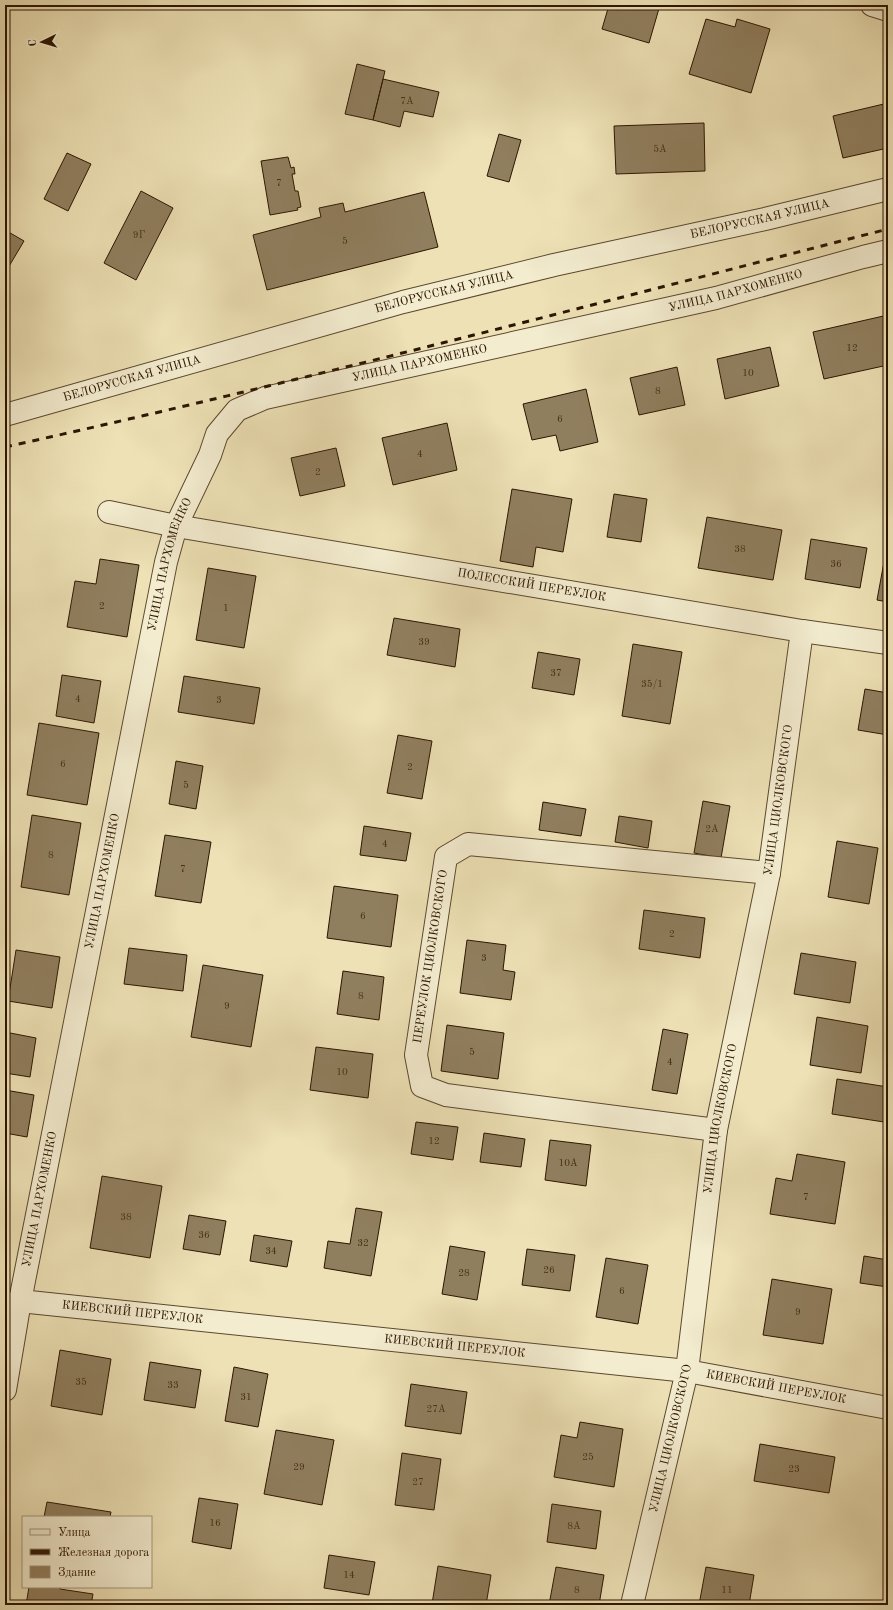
<svg xmlns="http://www.w3.org/2000/svg" width="893" height="1610" font-family="'Old Standard TT',serif">
	<style>
		.building { fill: #907f5f; stroke: #2c1501 }
		.lines { fill: none; stroke-linecap: round; stroke-linejoin: round }
		.minor-casing { stroke: #5c482e; stroke-width: 24 }
		.minor { stroke: #f3eccf; stroke-width: 22 }
		.rail { stroke: #2c1501; stroke-width: 3; stroke-dasharray: 7 7; stroke-linecap: butt }
		.labels { text-anchor: middle; dominant-baseline: central; stroke-width: 3; stroke-linejoin: round; paint-order: stroke }
		.number-label { font-size: 10px; fill: #453018 }
		.street-label { font-size: 12px; fill: #2c1501; stroke: #f3eccf }
	</style>
	<rect width="100%" height="100%" fill="#ede1b5"/>
	<filter id="stains"><feTurbulence type="fractalNoise" baseFrequency=".005" numOctaves="4"/><feColorMatrix values="0 0 0 0 .2 0 0 0 0 .09 0 0 0 0 .02 0 0 0 .5 -.17"/></filter>
	<radialGradient id="worn" r=".72"><stop offset=".6" stop-color="#630" stop-opacity="0"/><stop offset="1" stop-color="#630" stop-opacity=".3"/></radialGradient>
	<path class="building" d="M609 5H660L649 43 602 29Z
		M706 19 735 27 737 19 770 29 751 93 689 74Z
		M357 64 385 71 373 120 345 114Z
		M383 79 439 92 433 117 404 111 400 127 373 120Z
		M888 103V148L843 158 833 116Z
		M704 123 705 171 616 174 614 126Z
		M499 134 521 140 509 182 487 176Z
		M67 153 91 164 68 211 44 199Z
		M288 157 291 168 294 167 295 174H292L295 191H298L301 207 297 208 298 210 270 215 261 161Z
		M141 191 173 208 136 280 104 263Z
		M424 192 438 247 267 290 253 235 321 217 319 208 343 203 345 212Z
		M5 230 24 241 5 273Z
		M888 315V365L824 379 813 332Z
		M770 347 779 386 725 399 717 359Z
		M677 367 685 405 639 415 630 378Z
		M586 389 598 442 560 451 556 435 532 440 523 404Z
		M447 423 457 470 393 485 382 438Z
		M336 448 345 486 300 496 291 458Z
		M512 489 572 499 563 552 536 547 533 567 500 561Z
		M614 494 647 499 641 542 607 537Z
		M707 517 782 530 773 580 698 568Z
		M811 539 867 548 860 588 805 579Z
		M100 559 139 565 127 637 67 627 75 581 96 584Z
		M884 562 888 563V602L877 600Z
		M208 568 256 576 244 648 196 640Z
		M394 618 460 629 455 667 387 655Z
		M633 644 682 652 670 724 622 716Z
		M538 652 580 659 574 695 532 688Z
		M62 675 101 681 94 723 56 716Z
		M184 676 260 688 254 724 178 712Z
		M865 689 888 693V735L858 730Z
		M39 723 99 733 87 805 27 795Z
		M398 735 432 741 422 799 387 793Z
		M176 761 203 766 196 809 169 804Z
		M703 801 730 806 721 858 694 853Z
		M543 802 586 809 581 836 539 830Z
		M32 815 81 823 69 895 21 887Z
		M619 816 652 821 648 848 615 842Z
		M364 826 411 833 406 861 360 855Z
		M165 835 211 842 201 903 155 896Z
		M837 841 878 848 869 904 828 897Z
		M334 886 398 895 391 947 327 938Z
		M644 910 705 918 700 958 639 949Z
		M467 940 506 945 503 970 515 972 511 1000 460 993Z
		M129 948 187 955 183 991 124 984Z
		M16 950 60 957 52 1008 8 1001Z
		M801 953 856 962 850 1003 794 994Z
		M203 965 263 975 251 1047 191 1037Z
		M343 971 384 977 379 1020 337 1014Z
		M817 1017 868 1026 861 1073 810 1065Z
		M447 1025 504 1033 498 1079 441 1071Z
		M663 1029 688 1034 677 1094 652 1090Z
		M5 1032 36 1038 30 1077 5 1073Z
		M316 1047 373 1054 368 1098 310 1090Z
		M837 1079 888 1087V1099L884 1122 832 1114Z
		M5 1090 34 1095 27 1137 5 1133Z
		M416 1122 458 1127 453 1160 411 1154Z
		M484 1133 525 1139 521 1167 480 1162Z
		M550 1140 591 1145 586 1186 545 1180Z
		M797 1154 845 1162 835 1224 770 1214 776 1178 792 1181Z
		M102 1176 162 1186 150 1258 90 1248Z
		M356 1208 382 1212 371 1276 324 1268 328 1241 350 1244Z
		M189 1215 226 1221 220 1255 183 1249Z
		M254 1235 292 1241 287 1267 250 1261Z
		M450 1246 485 1252 477 1300 442 1294Z
		M527 1249 575 1255 570 1291 522 1285Z
		M864 1256 888 1260V1287L860 1283Z
		M606 1258 648 1265 638 1324 596 1317Z
		M772 1279 832 1289 823 1344 763 1335Z
		M60 1350 111 1359 102 1415 51 1406Z
		M150 1362 201 1370 195 1408 144 1400Z
		M234 1367 268 1374 258 1427 225 1421Z
		M411 1384 467 1392 461 1434 405 1426Z
		M580 1422 623 1429 614 1487 554 1477 561 1435 577 1438Z
		M276 1430 334 1440 322 1505 264 1494Z
		M760 1444 835 1457 829 1493 754 1481Z
		M402 1453 441 1459 434 1510 395 1505Z
		M199 1498 238 1504 231 1549 192 1542Z
		M47 1502 111 1512 110 1517H44Z
		M552 1504 601 1511 596 1549 547 1542Z
		M329 1555 375 1562 369 1595 324 1588Z
		M438 1566 491 1575 486 1605 432 1604Z
		M556 1567 604 1575 599 1605H549Z
		M706 1567 754 1575 749 1605H699Z
		M29 1587H60V1589L93 1594 91 1605H26Z
		M509 1601 534 1605H508Z"/>
	<g class="lines">
		<defs>
			<g id="minor">
				<path d="M872 5 888 10"/>
				<path id="s1" d="M5 415 403 302 554 265 765 219 888 189"/>
				<path id="s2" d="M109 512 176 526 802 631 888 643"/>
				<path id="s3" d="M716 1130 446 1095 422 1086 416 1055 446 857 468 844 769 873"/>
				<path id="s4" d="M7 1306 20 1301 687 1371 888 1408"/>
				<path id="s5" d="M5 1390 20 1301 166 562 176 526 210 455 217 434 237 410 265 398 716 298 863 257 888 251"/>
				<path id="s6" d="M632 1605 687 1371 716 1130 769 873 802 631"/>
			</g>
		</defs>
		<use href="#minor" class="minor-casing"/>
		<use href="#minor" class="minor"/>
		<path class="rail" d="M5 447C301 382 594 304 888 229"/>
	</g>
	<g class="labels">
		<g class="number-label">
			<text x="407" y="101">7А</text>
			<text x="660" y="149">5А</text>
			<text x="279" y="183">7</text>
			<text x="139" y="235">9Г</text>
			<text x="345" y="241">5</text>
			<text x="852" y="348">12</text>
			<text x="748" y="373">10</text>
			<text x="658" y="391">8</text>
			<text x="560" y="419">6</text>
			<text x="420" y="454">4</text>
			<text x="318" y="472">2</text>
			<text x="740" y="549">38</text>
			<text x="836" y="564">36</text>
			<text x="102" y="606">2</text>
			<text x="226" y="608">1</text>
			<text x="424" y="642">39</text>
			<text x="556" y="673">37</text>
			<text x="652" y="684">35/1</text>
			<text x="78" y="699">4</text>
			<text x="219" y="700">3</text>
			<text x="63" y="764">6</text>
			<text x="410" y="767">2</text>
			<text x="186" y="785">5</text>
			<text x="712" y="829">2А</text>
			<text x="385" y="844">4</text>
			<text x="51" y="855">8</text>
			<text x="183" y="869">7</text>
			<text x="363" y="916">6</text>
			<text x="672" y="934">2</text>
			<text x="484" y="958">3</text>
			<text x="361" y="996">8</text>
			<text x="227" y="1006">9</text>
			<text x="472" y="1052">5</text>
			<text x="670" y="1062">4</text>
			<text x="342" y="1072">10</text>
			<text x="434" y="1141">12</text>
			<text x="568" y="1163">10А</text>
			<text x="806" y="1197">7</text>
			<text x="126" y="1217">38</text>
			<text x="204" y="1235">36</text>
			<text x="363" y="1243">32</text>
			<text x="271" y="1251">34</text>
			<text x="549" y="1270">26</text>
			<text x="464" y="1273">28</text>
			<text x="622" y="1291">6</text>
			<text x="798" y="1312">9</text>
			<text x="81" y="1382">35</text>
			<text x="173" y="1385">33</text>
			<text x="246" y="1397">31</text>
			<text x="436" y="1409">27А</text>
			<text x="588" y="1457">25</text>
			<text x="299" y="1467">29</text>
			<text x="794" y="1469">23</text>
			<text x="418" y="1482">27</text>
			<text x="215" y="1523">16</text>
			<text x="574" y="1526">8А</text>
			<text x="349" y="1575">14</text>
			<text x="577" y="1590">8</text>
			<text x="727" y="1590">11</text>
		</g>
		<g class="street-label">
			<text stroke="none"><textPath href="#s1" startOffset="780">БЕЛОРУССКАЯ УЛИЦА</textPath></text>
			<text stroke="none"><textPath href="#s5" startOffset="1526">УЛИЦА ПАРХОМЕНКО</textPath></text>
			<text stroke="none"><textPath href="#s1" startOffset="456">БЕЛОРУССКАЯ УЛИЦА</textPath></text>
			<text stroke="none"><textPath href="#s5" startOffset="1202">УЛИЦА ПАРХОМЕНКО</textPath></text>
			<text stroke="none"><textPath href="#s1" startOffset="132">БЕЛОРУССКАЯ УЛИЦА</textPath></text>
			<text stroke="none"><textPath href="#s5" startOffset="842">УЛИЦА ПАРХОМЕНКО</textPath></text>
			<text stroke="none"><textPath href="#s2" startOffset="429">ПОЛЕССКИЙ ПЕРЕУЛОК</textPath></text>
			<text stroke="none"><textPath href="#s6" startOffset="819">УЛИЦА ЦИОЛКОВСКОГО</textPath></text>
			<text stroke="none"><textPath href="#s5" startOffset="518">УЛИЦА ПАРХОМЕНКО</textPath></text>
			<text stroke="none"><textPath href="#s3" startOffset="429">ПЕРЕУЛОК ЦИОЛКОВСКОГО</textPath></text>
			<text stroke="none"><textPath href="#s6" startOffset="495">УЛИЦА ЦИОЛКОВСКОГО</textPath></text>
			<text stroke="none"><textPath href="#s5" startOffset="194">УЛИЦА ПАРХОМЕНКО</textPath></text>
			<text stroke="none"><textPath href="#s4" startOffset="127">КИЕВСКИЙ ПЕРЕУЛОК</textPath></text>
			<text stroke="none"><textPath href="#s4" startOffset="451">КИЕВСКИЙ ПЕРЕУЛОК</textPath></text>
			<text stroke="none"><textPath href="#s4" startOffset="775">КИЕВСКИЙ ПЕРЕУЛОК</textPath></text>
			<text stroke="none"><textPath href="#s6" startOffset="171">УЛИЦА ЦИОЛКОВСКОГО</textPath></text>
		</g>
	</g>
	<rect width="893" height="1610" fill="none" stroke="#ede1b5" stroke-width="20"/>
	<rect x="6" y="6" width="881" height="1598" fill="none" stroke="#2c1501" stroke-width="2"/>
	<rect x="10" y="10" width="873" height="1590" fill="none" stroke="#2c1501"/>
	<rect x="22" y="1516" width="130" height="72" fill="#f3eccf" stroke="#a3967d"/>
	<rect x="30" y="1529" width="20" height="6" fill="#f3eccf" stroke="#a3967d"/>
	<text x="58" y="1536" font-size="12" fill="#2c1501">Улица</text>
	<rect x="30" y="1549" width="20" height="6" fill="#2c1501" stroke="#a3967d"/>
	<text x="58" y="1556" font-size="12" fill="#2c1501">Железная дорога</text>
	<rect x="30" y="1566" width="20" height="12" fill="#907f5f" stroke="#a3967d"/>
	<text x="58" y="1576" font-size="12" fill="#2c1501">Здание</text>
	<g transform="translate(42 42) rotate(265)" stroke="#f3eccf" stroke-width="3" paint-order="stroke">
	<path d="M0-3L7 15L0 10L-7 15Z" fill="#2c1501"/>
	<text y="-6" font-size="11" font-weight="bold" text-anchor="middle" fill="#2c1501">С</text>
	</g>
	<rect width="100%" height="100%" filter="url(#stains)"/>
	<rect width="100%" height="100%" fill="url(#worn)"/>
</svg>
